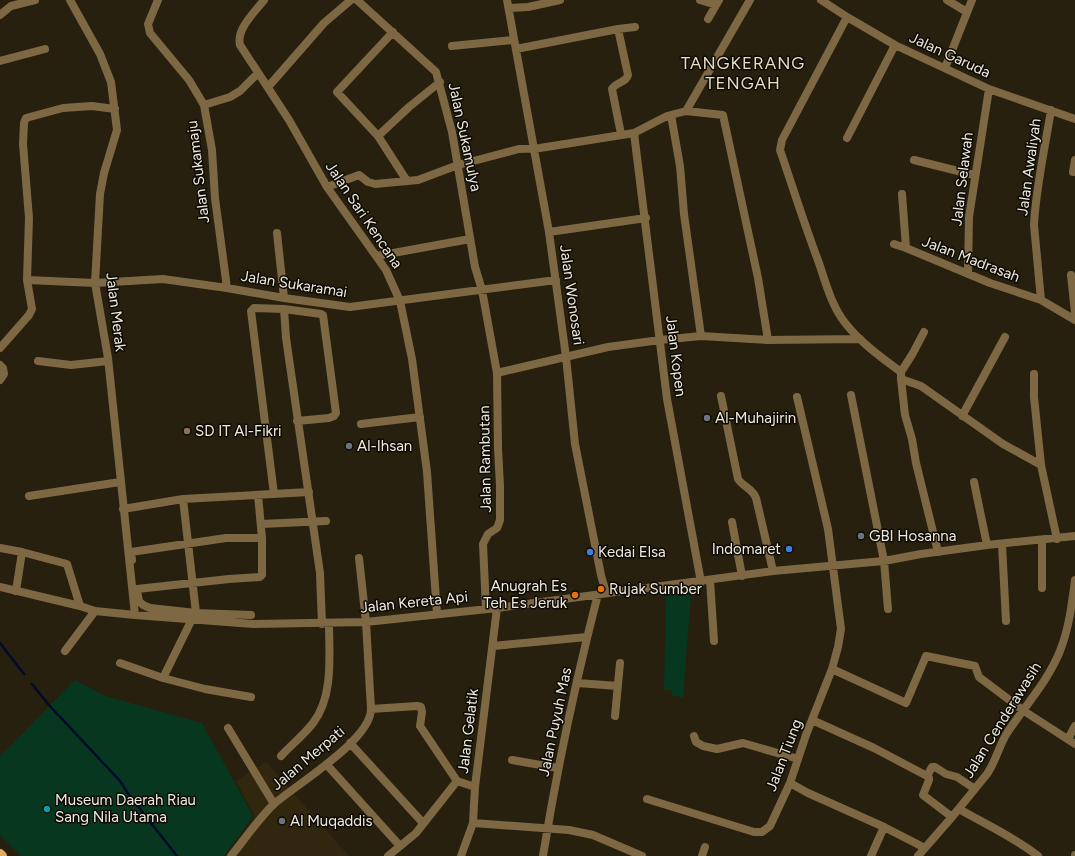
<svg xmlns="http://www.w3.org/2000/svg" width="1075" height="856" font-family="Figtree,sans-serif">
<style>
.built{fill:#31270e}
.green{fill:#07381f}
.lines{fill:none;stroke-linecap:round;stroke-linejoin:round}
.stream{stroke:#000a2c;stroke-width:2.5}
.minor{stroke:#7e6843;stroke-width:8}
.major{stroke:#deaf5f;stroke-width:10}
.worship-dot{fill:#6b7280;stroke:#0d0a04;stroke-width:1.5}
.education-dot{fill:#8d6e63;stroke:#0d0a04;stroke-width:1.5}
.shop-dot{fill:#3f7fe0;stroke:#0d0a04;stroke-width:1.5}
.food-dot{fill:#e8710a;stroke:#0d0a04;stroke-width:1.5}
.culture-dot{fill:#0f9aa8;stroke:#0d0a04;stroke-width:1.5}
.labels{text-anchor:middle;stroke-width:3;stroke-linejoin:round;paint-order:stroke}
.street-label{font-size:15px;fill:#efeadf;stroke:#0d0a04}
.poi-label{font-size:15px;fill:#efeadf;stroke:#0d0a04;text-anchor:start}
.quarter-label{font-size:17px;letter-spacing:1px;fill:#e7dec7;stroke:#0d0a04}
</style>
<rect width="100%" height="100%" fill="#27200e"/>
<path class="built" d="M 266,762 L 349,856 L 226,856 L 255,817 L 236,781 Z"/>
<path class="green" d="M 691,593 L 683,698 L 672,695 L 671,690 L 664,690 L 666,596 Z
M 75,680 L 105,696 L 202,723 L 253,816 L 224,856 L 21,856 L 0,835 L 0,756 Z"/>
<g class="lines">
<path class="stream" d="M 0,643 L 24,674
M 32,684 L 48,704 L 120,781 L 129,795 L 177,856"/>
<path class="minor" d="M 70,0 L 100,54 L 111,82 L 117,130 L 104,173 L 100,194 L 95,283 L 108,358 L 135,615
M 158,0 L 148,24 L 150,33 L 189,80 L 204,105 L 212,150 L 215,198 L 227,288
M 264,0 C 255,12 236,29 240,45 L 289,120 L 327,187 L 386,270 L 400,301 L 412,359 L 427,472 L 437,614
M 357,0 L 436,72 L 452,132 L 475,267 L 482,290 L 497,373 L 498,448 L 500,486 L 500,520 L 497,528 L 488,534 L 483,544 L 486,609
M 507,0 L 549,232 L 566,357 L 575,444 L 601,575 L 606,593
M 700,0 L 716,5
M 821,0 L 847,17 L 895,45 L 989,89 L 1075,119
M 947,0 L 967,12
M 509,8 L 528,7 L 560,0
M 0,15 L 11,6 L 35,0
M 847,17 L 782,140 L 780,150 C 793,188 805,226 819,263 C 826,284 832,307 846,324 C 861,343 882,358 901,372
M 708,19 L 719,0
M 618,29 L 628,75 C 626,83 616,82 612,89 L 621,134
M 393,32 L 337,92 L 378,136 L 407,181
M 452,46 L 513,40
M 516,49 L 618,29 L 635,27
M 0,61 L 45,49
M 945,68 L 972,0
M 268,87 L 324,23 L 351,0
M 204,105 L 230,97 L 240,91 L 258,73
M 686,111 L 750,0
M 671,115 L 680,166 L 684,214 L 701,336
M 634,133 L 667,399 L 701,582
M 378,136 L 409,107 L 440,82
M 847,138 L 895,45
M 914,160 L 974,175
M 1073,172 L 1075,160
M 327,187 L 359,175 L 368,182 L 375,184 L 418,180 L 458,165 L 519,149 L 540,148 L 634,133 L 667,116 L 686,111 L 723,115 L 758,278 L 768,340
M 902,194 L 906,248 L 990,283 L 1041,300 L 1075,320
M 549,232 L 646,218
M 277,233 L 284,298
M 894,244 L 906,248
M 377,256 L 470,239
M 968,274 L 969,217 L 989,89
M 1071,275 L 1075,313
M 27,280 L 95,283 L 163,279 L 227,288 L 284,298 L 350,307 L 556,280
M 1041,300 L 1034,225 C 1036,186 1045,148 1051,110
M 284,309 L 286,338 L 320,573 L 322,624
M 924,332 L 913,353 L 901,372 L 901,379 L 905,415 L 912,439 L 916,463 L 938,552
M 0,348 L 29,315 L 32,309 L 27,280 L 29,218 L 23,144 L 24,123 L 26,118 L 63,108 L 92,106 L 115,109
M 38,361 L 71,365 L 108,361
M 0,365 L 3,368 L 4,374 L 0,380
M 497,373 L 608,347 L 660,340 L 701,336 L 768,340 L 860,339
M 1034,374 L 1034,397 L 1041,465 L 1057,539
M 901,379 L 921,386 L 1003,444 L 1041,465
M 851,395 L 884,561 L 888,609
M 721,396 L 738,479 C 743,487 752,488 756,498 L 773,571
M 962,416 L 1005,337
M 361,424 L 420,417
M 974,482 L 987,545
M 274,494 L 251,311 L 254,308 L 284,309 L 321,314 L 323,315 L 336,413 L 334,416 L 329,418 L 297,421
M 29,496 L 120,482
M 183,499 L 196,613
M 123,509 L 183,499 L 309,492
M 732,522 L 742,576
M 261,524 L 326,521
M 1002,544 L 1006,621
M 0,548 L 22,552 L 67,564 L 80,606
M 132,560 L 131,552 L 226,538 L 262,538
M 710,580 L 714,641
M 0,587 L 80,606 L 95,611 L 135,615 L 253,624 L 366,622 L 497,608 L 773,571 L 884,561 L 921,554 L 987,545 L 1075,536
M 1042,588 L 1042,540
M 137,589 L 229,579 L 260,577 L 262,575 L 262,538 L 258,495
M 16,591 L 22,552
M 137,591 L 139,601 L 143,605 L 150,608 L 196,613 L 251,615
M 493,646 L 587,637
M 65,651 L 95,611
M 120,663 L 163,678 L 192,619
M 832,669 L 906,703 L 926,656 L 975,666 L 979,677 L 1024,711 L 1075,744
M 163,678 L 205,689 L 251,697
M 577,683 L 618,686
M 371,709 L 417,706 L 421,707 L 422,712 L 420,726 L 457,781 L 475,787
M 615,716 L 620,663
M 812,720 L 874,748 L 927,776 L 929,778 L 929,780 L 923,795 L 952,817
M 228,728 L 274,804
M 694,736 L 696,742 L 703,746 L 717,749 L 743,743 L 798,759
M 1068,739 L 1075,726
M 350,743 L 423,823
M 281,756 C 291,745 304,735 313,723 C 334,696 329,654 329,623
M 512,760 L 558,768
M 327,765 L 400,846
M 927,776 L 932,767 L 935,767 L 946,774 L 957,777 L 975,789
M 790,783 L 808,793 L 884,827 L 925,848
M 647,799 L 754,832 L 762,832 L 770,826 L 790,783 L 806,735 L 832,669 L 838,647 L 841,629 L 828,529 L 797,397
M 959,809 C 985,824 1014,837 1038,856
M 473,823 L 569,830 L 593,835 L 642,856
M 231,856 C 245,839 258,819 274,804 C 297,784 371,740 371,709 L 366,622 L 359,558
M 388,856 L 416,833 L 457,781
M 461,856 L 473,823 L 475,787 L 497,608
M 543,856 C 557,768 576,680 598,594
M 702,856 L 705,847
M 871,856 L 884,827
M 918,856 L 952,817 L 987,774 C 996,761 999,746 1007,733 C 1025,706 1048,681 1060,651 C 1069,628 1072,604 1075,580
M 1075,856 L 1075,855"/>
<path class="major" d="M 0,854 L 2,856"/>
</g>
<g class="worship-dot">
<circle cx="707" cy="418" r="4"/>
<circle cx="349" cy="446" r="4"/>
<circle cx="861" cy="536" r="4"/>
<circle cx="282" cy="821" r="4"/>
</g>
<circle class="education-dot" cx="187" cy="431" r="4"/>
<g class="shop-dot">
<circle cx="789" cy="549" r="4"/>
<circle cx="590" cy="552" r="4"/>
</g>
<g class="food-dot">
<circle cx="601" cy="589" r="4"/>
<circle cx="575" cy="595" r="4"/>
</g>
<circle class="culture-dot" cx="47" cy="809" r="4"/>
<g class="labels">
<g class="street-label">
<text transform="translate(950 55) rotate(25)" y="5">Jalan Garuda</text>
<text transform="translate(465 137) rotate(78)" y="5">Jalan Sukamulya</text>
<text transform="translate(1029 167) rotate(-82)" y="5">Jalan Awaliyah</text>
<text transform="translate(198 172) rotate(-97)" y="5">Jalan Sukamaju</text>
<text transform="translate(962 179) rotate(-83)" y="5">Jalan Selawah</text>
<text transform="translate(364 215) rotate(56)" y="5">Jalan Sari Kencana</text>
<text transform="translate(971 259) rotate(21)" y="5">Jalan Madrasah</text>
<text transform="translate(294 284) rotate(9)" y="5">Jalan Sukaramai</text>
<text transform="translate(572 295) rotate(82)" y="5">Jalan Wonosari</text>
<text transform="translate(116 312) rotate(83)" y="5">Jalan Merak</text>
<text transform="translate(676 356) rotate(83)" y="5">Jalan Kopen</text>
<text transform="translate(485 459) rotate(-91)" y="5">Jalan Rambutan</text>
<text transform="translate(414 602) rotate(-6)" y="5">Jalan Kereta Api</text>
<text transform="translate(1002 720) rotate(-58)" y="5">Jalan Cenderawasih</text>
<text transform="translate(555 722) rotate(-78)" y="5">Jalan Puyuh Mas</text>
<text transform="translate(468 731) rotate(-83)" y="5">Jalan Gelatik</text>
<text transform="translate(784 755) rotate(-69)" y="5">Jalan Tiung</text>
<text transform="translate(308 758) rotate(-40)" y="5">Jalan Merpati</text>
</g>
<g class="poi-label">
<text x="715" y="423">Al-Muhajirin</text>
<text x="195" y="436">SD IT Al-Fikri</text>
<text x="357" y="451">Al-Ihsan</text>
<text x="869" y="541">GBI Hosanna</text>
<text x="781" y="554" text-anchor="end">Indomaret</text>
<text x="598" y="557">Kedai Elsa</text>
<text x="567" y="591" text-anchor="end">Anugrah Es<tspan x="567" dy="17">Teh Es Jeruk</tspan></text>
<text x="609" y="594">Rujak Sumber</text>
<text x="55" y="805">Museum Daerah Riau<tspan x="55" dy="17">Sang Nila Utama</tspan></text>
<text x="290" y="826">Al Muqaddis</text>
</g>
<g class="quarter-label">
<text x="743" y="69">TANGKERANG<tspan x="743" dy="20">TENGAH</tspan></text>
</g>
</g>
</svg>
